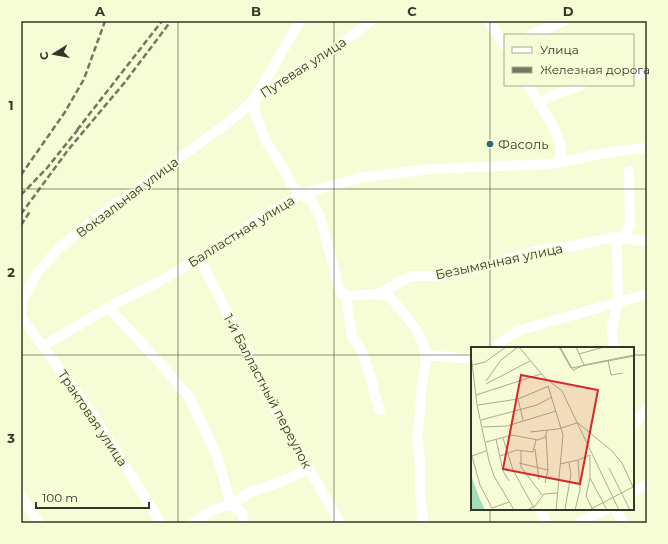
<svg xmlns="http://www.w3.org/2000/svg" width="668" height="544" font-family="Montserrat,sans-serif">
<style>
.lines{fill:none;stroke-linecap:round;stroke-linejoin:round}
.minor{stroke:#fff;stroke-width:10}
.rail{stroke:#737760;stroke-width:2.5;stroke-dasharray:6 3;stroke-linecap:butt}
.grid{fill:none;stroke:#343627;stroke-width:1;stroke-opacity:0.55}
.poi-dot{fill:#286b7d;stroke:#f6fcd6;stroke-width:1.5}
.labels{text-anchor:middle;stroke-width:3.5;stroke-linejoin:round;paint-order:stroke}
.street-label{font-size:13px;fill:#343627;stroke:#f6fcd6}
.poi-label{font-size:13px;fill:#343627;stroke:#f6fcd6;text-anchor:start}
.inset-road{fill:none;stroke:#a8ad90;stroke-width:1}
.view{fill:#d62828;fill-opacity:0.15;stroke:#d62828;stroke-width:2}
.inset-edge{fill:none;stroke:#343627;stroke-width:2}
.neatline{fill:none;stroke:#343627;stroke-width:1.5}
.grid-label{font-size:13px;text-anchor:middle;font-weight:bold;fill:#343627}
</style>
<rect width="100%" height="100%" fill="#f6fcd6"/>
<g class="lines">
<path class="minor" d="M 300,21 L 255,98 L 255,113 L 264,138 L 283,168 L 292,185 L 301,194 L 313,202 L 321,220 L 338,284 L 341,293 L 348,296 L 347,305 L 352,336 L 361,350 L 371,379 L 375,395 L 380,410
M 489,21 L 504,45 L 505,45
M 530,35 L 565,21
M 633,74 L 647,73
M 528,85 L 553,126 L 561,147 L 560,162
M 539,104 L 553,95 L 582,85
M 623,238 L 630,224 L 629,171
M 199,258 L 245,347 L 270,400 L 340,523
M 378,294 L 411,276 L 437,276 L 475,268 L 540,250 L 573,246 L 614,237 L 647,241
M 348,296 L 378,294 L 390,297 L 405,314 L 417,331 L 424,346 L 426,362 L 422,381 L 420,412 L 417,437 L 420,462 L 420,490 L 423,523
M 109,308 L 158,361 L 189,397 L 218,458 L 231,505 L 242,513 L 245,523
M 21,314 L 23,299 L 37,273 L 59,248 L 88,225 L 215,132 L 239,114 L 255,98 L 338,46 L 371,21
M 21,317 L 92,413 L 161,523
M 43,346 L 120,301 L 157,283 L 207,253 L 260,218 L 301,194 L 359,178 L 431,169 L 552,164 L 615,151 L 647,148
M 496,348 L 500,343 L 517,331 L 647,294
M 613,348 L 612,327 L 618,302 L 617,246 L 614,237
M 425,355 L 461,358 L 472,358
M 633,424 L 647,409
M 633,492 L 647,484
M 21,496 L 39,523
M 539,509 L 547,523
M 615,509 L 623,523
M 193,523 L 213,510 L 231,505 L 250,492 L 278,483 L 309,469
M 579,523 L 606,509"/>
<path class="rail" d="M 77,130 L 162,21
M 21,175 L 65,112 L 84,79 L 105,21
M 21,195 L 47,168 L 71,138 L 81,126
M 21,214 L 68,150 L 125,82 L 171,21
M 21,225 L 31,210"/>
</g>
<path class="grid" d="M 178,21 L 178,523M 334,21 L 334,523M 490,21 L 490,348M 21,189 L 647,189M 21,355 L 472,355M 633,355 L 647,355M 490,509 L 490,523"/>
<circle class="poi-dot" cx="490" cy="144" r="4"/>
<g class="labels">
<g class="street-label">
<text transform="translate(303 67) rotate(-33)" y="5">Путевая улица</text>
<text transform="translate(127 197) rotate(-37)" y="5">Вокзальная улица</text>
<text transform="translate(241 231) rotate(-32)" y="5">Балластная улица</text>
<text transform="translate(499 261) rotate(-12)" y="5">Безымянная улица</text>
<text transform="translate(268 391) rotate(62)" y="5">1-й Балластный переулок</text>
<text transform="translate(93 418) rotate(56)" y="5">Трактовая улица</text>
</g>
<g class="poi-label">
<text x="498" y="149">Фасоль</text>
</g>
</g>
<g transform="translate(471 347)">
<rect width="163" height="163" fill="#f6fcd6"/>
<path d="M 0,128 L 8,150 L 14,163 L 0,163 Z" fill="#a5dbb8"/>
<path class="inset-road" d="M 48,0 L 74,31 L 91,44 L 148,163M 88,0 L 100,21 L 163,9M 89,0 L 102,23 L 113,18 L 163,8M 105,0 L 113,18M 0,7 L 6,58 L 18,114 L 23,129 L 43,163M 108,7 L 133,0M 137,13 L 140,28 L 152,26M 2,18 L 14,15 L 35,0M 15,34 L 30,13 L 47,0M 15,37 L 59,14M 77,39 L 92,88 L 85,163M 5,48 L 70,27M 47,52 L 52,73M 7,58 L 47,52 L 78,39M 10,73 L 66,58 L 81,50M 107,76 L 141,104 L 151,116 L 163,142M 12,80 L 36,79 L 85,64M 59,85 L 87,82 L 106,76M 32,91 L 42,123 L 63,161M 25,92 L 32,124 L 38,134M 15,95 L 41,88 L 67,93 L 74,90 L 76,84M 64,102 L 68,133M 15,104 L 1,109 L 9,138 L 21,161 L 38,155M 50,104 L 50,120 L 71,148M 119,108 L 119,131 L 136,163M 29,109 L 46,103 L 62,105 L 65,93M 48,116 L 77,123M 89,117 L 107,113M 138,121 L 159,163M 119,131 L 115,149 L 122,163M 74,136 L 77,123 L 75,88M 94,162 L 100,127 L 98,116M 56,163 L 64,159 L 73,147 L 86,146M 104,163 L 109,143 L 107,113 L 119,108M 118,163 L 162,140"/>
<path class="view" d="M 50,28 L 127,43 L 109,137 L 32,122 Z"/>
<rect width="163" height="163" class="inset-edge"/>
</g>
<rect width="668" height="544" fill="none" stroke="#f6fcd6" stroke-width="44"/>
<rect x="504" y="34" width="130" height="52" fill="#f6fcd6" stroke="#a8ad90"/>
<rect x="512" y="47" width="20" height="6" fill="#ffffff" stroke="#a8ad90"/>
<text x="540" y="54" font-size="12" fill="#343627">Улица</text>
<rect x="512" y="67" width="20" height="6" fill="#737760" stroke="#a8ad90"/>
<text x="540" y="74" font-size="12" fill="#343627">Железная дорога</text>
<g transform="translate(54 54) rotate(259)" stroke="#f6fcd6" stroke-width="3" paint-order="stroke">
<path d="M0-3L7 15L0 10L-7 15Z" fill="#343627"/>
<text y="-6" font-size="11" font-weight="bold" text-anchor="middle" fill="#343627">С</text>
</g>
<path d="M36 502v6h113v-6" fill="none" stroke="#343627" stroke-width="2"/>
<text x="42" y="502" font-size="12" fill="#343627" stroke="#f6fcd6" stroke-width="3" paint-order="stroke">100 m</text>
<rect x="22" y="22" width="624" height="500" class="neatline"/>
<g class="grid-label">
<text x="100" y="16">A</text>
<text x="256" y="16">B</text>
<text x="412" y="16">C</text>
<text x="568" y="16">D</text>
<text x="11" y="110">1</text>
<text x="11" y="277">2</text>
<text x="11" y="443">3</text>
</g>
</svg>
